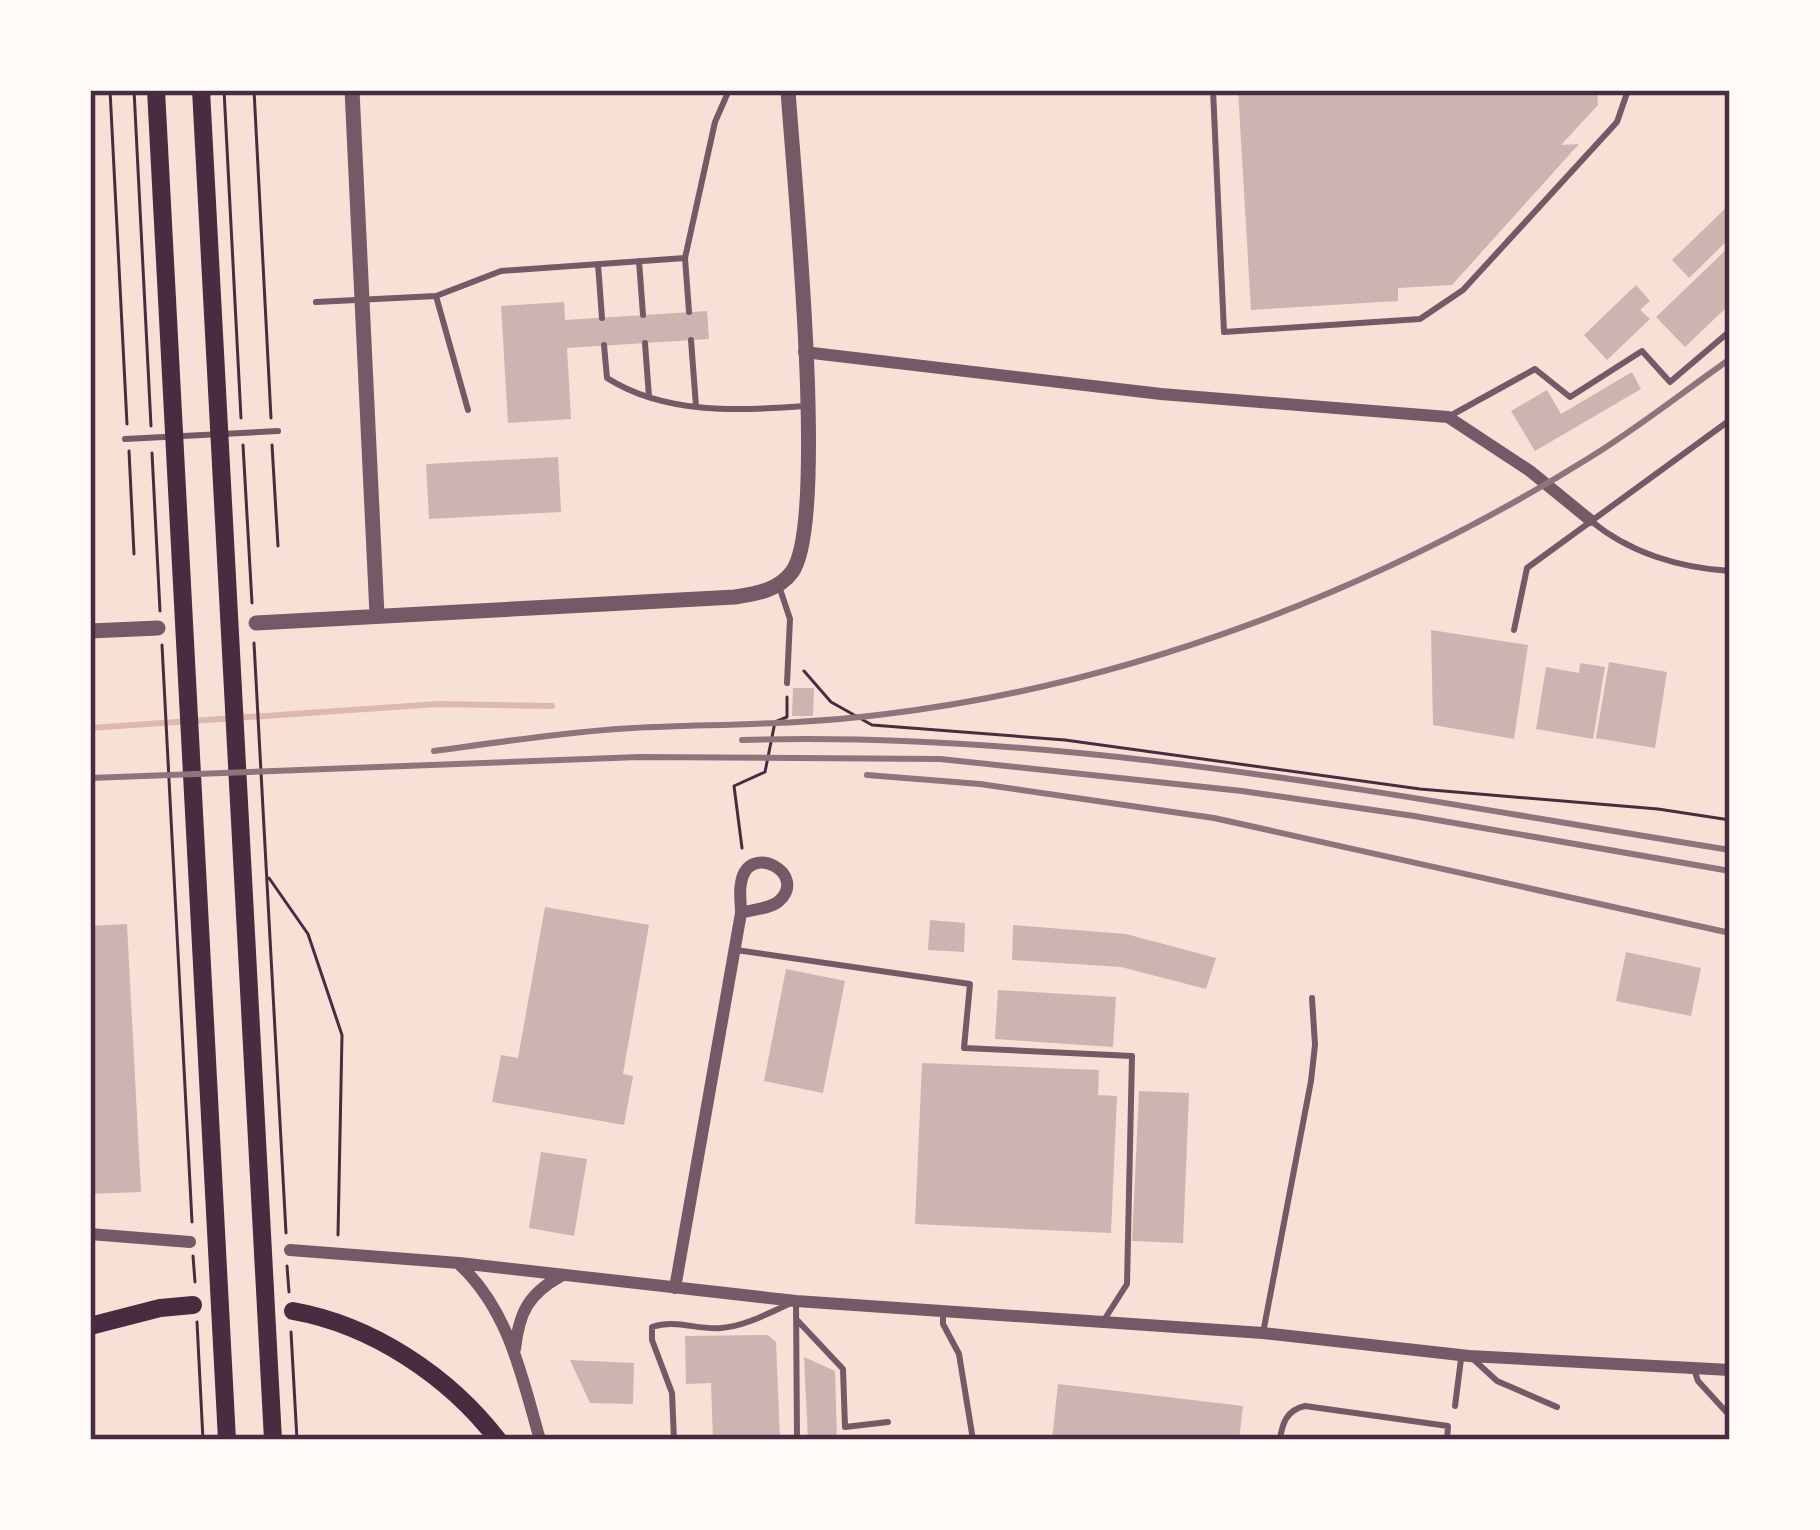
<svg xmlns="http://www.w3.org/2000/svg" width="1820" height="1530" font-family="'Fira Sans Condensed',sans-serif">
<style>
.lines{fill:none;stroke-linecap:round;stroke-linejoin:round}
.stream{stroke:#dcb8b0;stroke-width:6}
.building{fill:#ccb4b1}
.path{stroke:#4a2c40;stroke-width:3}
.service{stroke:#755966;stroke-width:6}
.minor{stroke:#755966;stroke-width:12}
.tertiary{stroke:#755966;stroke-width:15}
.primary{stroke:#4a2c40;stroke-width:18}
.rail{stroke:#8f747c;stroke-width:6}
.neatline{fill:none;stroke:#4a2c40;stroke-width:4.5}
</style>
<rect width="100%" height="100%" fill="#f7e1d7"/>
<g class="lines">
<path class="stream" d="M 90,728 L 438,704 L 552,706"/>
</g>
<path class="building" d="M 1238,90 L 1597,90 L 1598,105 L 1561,145 L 1579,144 L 1452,285 L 1398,288 L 1398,301 L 1251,310 Z
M 1730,204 L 1730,238 L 1689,278 L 1672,260 Z
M 1730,246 L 1730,304 L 1685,347 L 1656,317 Z
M 1636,285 L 1650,301 L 1640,310 L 1650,319 L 1607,360 L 1584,335 Z
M 564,302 L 565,320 L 707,311 L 709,339 L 567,348 L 571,419 L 508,423 L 501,306 Z
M 1632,372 L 1641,389 L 1535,451 L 1511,411 L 1547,390 L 1561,414 Z
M 558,457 L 561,512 L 429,519 L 426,464 Z
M 1431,630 L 1528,645 L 1514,739 L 1433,725 Z
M 1609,662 L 1667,672 L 1655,748 L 1596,738 Z
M 1580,663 L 1605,667 L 1593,739 L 1536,729 L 1546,667 L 1579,673 Z
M 793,688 L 814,688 L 813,716 L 792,716 Z
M 545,907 L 649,925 L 623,1074 L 633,1076 L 624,1125 L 492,1102 L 501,1055 L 518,1058 Z
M 930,920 L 965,923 L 964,952 L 928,950 Z
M 127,924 L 141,1192 L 90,1194 L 90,926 Z
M 1013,925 L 1126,934 L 1216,958 L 1206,989 L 1121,967 L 1012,960 Z
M 1626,952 L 1701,968 L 1691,1016 L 1616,1001 Z
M 786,969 L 845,981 L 823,1093 L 764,1081 Z
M 998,990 L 1116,997 L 1113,1047 L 995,1039 Z
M 922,1063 L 1099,1070 L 1098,1095 L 1117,1096 L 1111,1233 L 915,1224 Z
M 1139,1091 L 1189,1093 L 1183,1243 L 1132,1241 Z
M 541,1152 L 587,1159 L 574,1236 L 529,1228 Z
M 768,1335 L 776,1342 L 780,1440 L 713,1440 L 711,1383 L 686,1384 L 685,1336 Z
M 804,1357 L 835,1371 L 837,1440 L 808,1440 Z
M 570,1360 L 634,1363 L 633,1404 L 590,1403 Z
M 1058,1384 L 1243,1406 L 1239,1440 L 1052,1440 Z"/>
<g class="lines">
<path class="path" d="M 110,90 L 127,424
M 134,90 L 151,426
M 224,90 L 241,418
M 254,90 L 271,418
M 243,445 L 252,603
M 272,445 L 278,546
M 129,451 L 134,554
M 152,453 L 160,611
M 254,643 L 286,1233
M 162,645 L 192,1222
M 804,671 L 831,702 L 872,725 L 1065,740 L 1420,789 L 1658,809 L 1730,820
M 742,848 L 734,786 L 765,772 L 775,722 L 787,717 L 787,697
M 269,878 L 308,934 L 342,1035 L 338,1235
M 193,1256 L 195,1282
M 287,1266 L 289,1292
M 197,1322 L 203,1440
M 291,1332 L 297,1440"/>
<path class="service" d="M 1213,90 L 1224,332 L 1420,319 L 1463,290 L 1617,122 L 1628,90
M 639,261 L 643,315
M 598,264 L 602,318
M 436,296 L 468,410
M 316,302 L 436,296 L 501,271 L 685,258
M 689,312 L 685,258 L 715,122 L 729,90
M 691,340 L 696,406
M 645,343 L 649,397
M 604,345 L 607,378 C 665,415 740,411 806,406
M 1448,417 L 1535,369 L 1570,397 L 1642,351 L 1670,382 L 1730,331
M 125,439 L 278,431
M 1590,520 C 1629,553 1680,568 1730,571
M 780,589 L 790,619 L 787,683
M 1514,630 L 1527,568 L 1730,420
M 736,950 L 970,984 L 964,1048 L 1132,1056 L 1127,1284 L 1104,1320
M 943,1311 L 943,1324 L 959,1354 L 973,1440
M 798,1321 L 843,1369 L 845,1427 L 888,1422
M 1263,1333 L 1311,1081 L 1315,1045 L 1312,998
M 1472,1358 L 1497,1381 L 1557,1407
M 1694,1369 L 1698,1381 L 1730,1416
M 1455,1406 L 1461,1359
M 674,1440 L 672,1393 L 652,1340 L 652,1327 C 675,1319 697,1330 721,1328 C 747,1326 772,1311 796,1301 L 797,1440
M 1280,1440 C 1282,1423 1287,1410 1305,1406 L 1448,1426 L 1447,1440"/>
<path class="minor" d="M 804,352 L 1161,394 L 1448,417 L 1530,471 L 1590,520
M 90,1234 L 190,1242
M 290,1250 L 459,1263 L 796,1301 L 1263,1333 L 1469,1356 L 1730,1370
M 459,1264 C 509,1310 522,1377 540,1440
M 675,1288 L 741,913 C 741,904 739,892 741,883 C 748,840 809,874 779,901 C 770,909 753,909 741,913
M 515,1349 C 519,1313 528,1294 561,1276"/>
<path class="tertiary" d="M 352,90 L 377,615
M 256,623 L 735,597 C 756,594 779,590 792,572 C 829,522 793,170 788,90
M 90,631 L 158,628"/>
<path class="primary" d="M 156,90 L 227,1440
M 201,90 L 273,1440
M 293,1311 C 372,1325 449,1376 498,1440
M 90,1326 L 160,1308 L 193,1305"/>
<path class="rail" d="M 742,740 C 1075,730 1403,798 1730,850
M 434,751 C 500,742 566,732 633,728 C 717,724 802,725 886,714 C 1133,684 1378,589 1589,458 C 1638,428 1683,392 1730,359
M 867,775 L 980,784 L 1214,818 L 1730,933
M 90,778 L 639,757 L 940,759 L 1242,791 L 1414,816 L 1730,871"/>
</g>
<rect width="1820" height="1530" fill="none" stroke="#fffaf5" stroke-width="186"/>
<rect x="93" y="93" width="1634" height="1344" class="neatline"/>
</svg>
